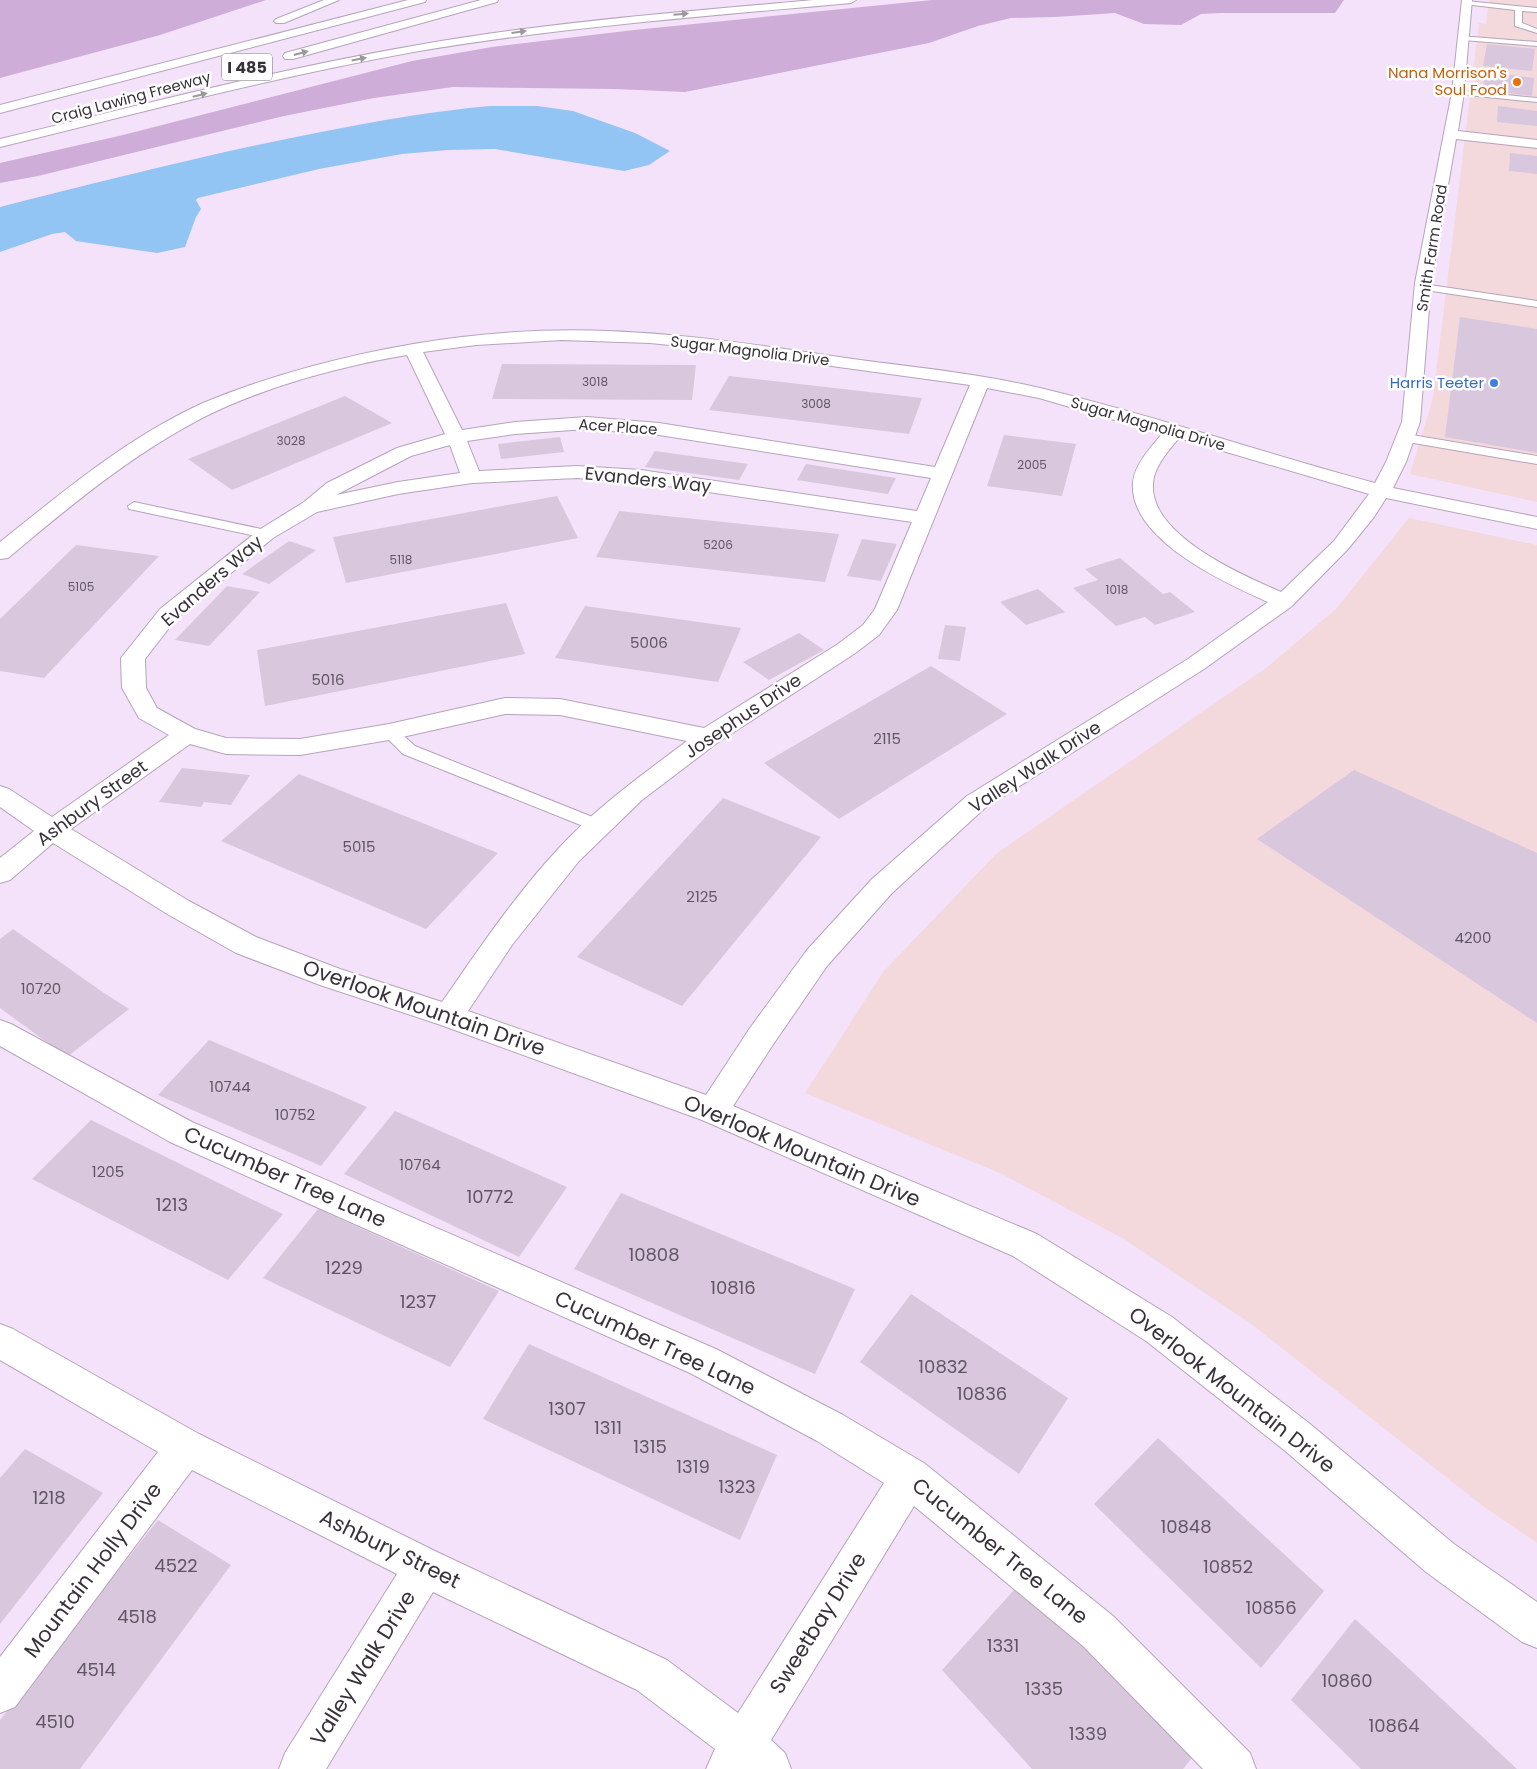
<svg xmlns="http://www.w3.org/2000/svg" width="1537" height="1769" font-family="Poppins,sans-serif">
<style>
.commercial{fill:#f3d8dc}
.green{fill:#ceadd8}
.water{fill:#92c5f3}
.building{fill:#d9c7de}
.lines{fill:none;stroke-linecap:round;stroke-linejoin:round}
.lane-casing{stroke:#b5a4ba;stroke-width:2}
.street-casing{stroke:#b5a4ba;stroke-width:2}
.highway-casing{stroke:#b5a4ba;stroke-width:2}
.lane{fill:#fff;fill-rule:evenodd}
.street{fill:#fff;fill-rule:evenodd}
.highway{fill:#fff;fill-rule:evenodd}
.oneway{fill:#9c989c}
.food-dot{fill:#e8710a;stroke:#fff;stroke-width:2}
.shop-dot{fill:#3f7fe0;stroke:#fff;stroke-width:2}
.labels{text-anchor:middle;stroke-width:5;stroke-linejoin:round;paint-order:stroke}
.far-number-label{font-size:12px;fill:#605663}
.far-food-label{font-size:15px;fill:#c56008;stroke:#fff;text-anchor:end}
.far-street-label{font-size:15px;fill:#38313a;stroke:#fff}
.far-shop-label{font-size:15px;fill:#366cbe;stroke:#fff;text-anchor:end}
.number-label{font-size:15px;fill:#605663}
.shield{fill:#fff;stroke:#746f75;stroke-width:1}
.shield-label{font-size:16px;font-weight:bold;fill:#38313a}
.street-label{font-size:18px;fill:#38313a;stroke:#fff}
.near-number-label{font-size:18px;fill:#605663}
.near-street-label{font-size:21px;fill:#38313a;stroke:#fff}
</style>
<rect width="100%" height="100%" fill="#f4e2fa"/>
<path class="commercial" d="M 1489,0 L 1537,0 L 1537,502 L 1410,474 L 1433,398 L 1479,23 L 1486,24 Z
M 1409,518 L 1537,545 L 1537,1543 L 1483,1506 L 1250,1323 L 1124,1239 L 1000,1173 L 805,1093 L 884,971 L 997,853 L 1266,668 L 1336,609 Z"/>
<path class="green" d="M 0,0 L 266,0 L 160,35 L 0,78 Z
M 932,0 L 1344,0 L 1335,13 L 1220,13 L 1201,14 L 1181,25 L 1144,24 L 1115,13 L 1055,17 L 1011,18 L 978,26 L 929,43 L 685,92 L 614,89 L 453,87 L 374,98 L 284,116 L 38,176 L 0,183 L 0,163 L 123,135 L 412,61 L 492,47 L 634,30 Z"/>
<path class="water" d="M 490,106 L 537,106 L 573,111 L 635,133 L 670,151 L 649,165 L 624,171 L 495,149 L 448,150 L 402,154 L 319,169 L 198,198 L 196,200 L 201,209 L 196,217 L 185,247 L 157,253 L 76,241 L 65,232 L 52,234 L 0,252 L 0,207 C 107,180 213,153 321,132 C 377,121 433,111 490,106 Z"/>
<path class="building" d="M 1487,44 L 1535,49 L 1532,71 L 1483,66 Z
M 1486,72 L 1534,78 L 1532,96 L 1482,90 Z
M 1498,106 L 1537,111 L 1537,126 L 1497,122 Z
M 1510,153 L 1537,156 L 1537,174 L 1509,171 Z
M 1460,317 L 1537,329 L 1537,453 L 1445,437 Z
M 502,364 L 696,365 L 692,400 L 492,399 Z
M 729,376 L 922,398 L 909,434 L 709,410 Z
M 345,396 L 392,423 L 232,490 L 188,459 Z
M 1004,435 L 1076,444 L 1062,496 L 987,486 Z
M 560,437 L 564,452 L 501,459 L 498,444 Z
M 655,451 L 748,464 L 739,480 L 645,467 Z
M 806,464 L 896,478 L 888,494 L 797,480 Z
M 557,496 L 578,538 L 346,583 L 333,537 Z
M 619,511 L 839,534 L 825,582 L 596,557 Z
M 862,539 L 897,544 L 881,581 L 847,576 Z
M 289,541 L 316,550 L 269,584 L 242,574 Z
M 76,545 L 159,556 L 44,678 L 0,671 L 0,619 Z
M 1120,558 L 1163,594 L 1170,592 L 1195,612 L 1155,625 L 1145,617 L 1116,626 L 1073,588 L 1098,580 L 1085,569 Z
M 227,586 L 260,592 L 209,646 L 175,640 Z
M 1038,589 L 1065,612 L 1026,625 L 1000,602 Z
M 506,603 L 525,654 L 265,706 L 257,650 Z
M 585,606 L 741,628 L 718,682 L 555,658 Z
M 945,625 L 966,627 L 960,661 L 938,659 Z
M 799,633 L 824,650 L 769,680 L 743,662 Z
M 931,666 L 1007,714 L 839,819 L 764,763 Z
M 182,768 L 250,775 L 231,805 L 204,802 L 201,807 L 159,802 Z
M 1354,770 L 1537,853 L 1537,1023 L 1257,839 Z
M 299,774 L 498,853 L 426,929 L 221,841 Z
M 723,798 L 821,837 L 682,1006 L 577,957 Z
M 13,929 L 104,993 L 129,1009 L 67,1057 L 0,1008 L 0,939 Z
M 209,1040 L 335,1093 L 367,1107 L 321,1166 L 158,1095 Z
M 395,1111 L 567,1187 L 519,1257 L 344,1174 Z
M 91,1120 L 249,1198 L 283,1214 L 228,1280 L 32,1179 Z
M 621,1193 L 855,1289 L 815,1374 L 574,1269 Z
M 318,1209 L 499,1291 L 450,1367 L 263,1278 Z
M 911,1294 L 1068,1398 L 1019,1474 L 860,1362 Z
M 529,1344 L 777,1455 L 740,1540 L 483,1419 Z
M 1158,1438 L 1324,1591 L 1261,1668 L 1094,1504 Z
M 25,1449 L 103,1493 L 0,1624 L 0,1478 Z
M 158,1520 L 231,1565 L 80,1769 L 0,1769 L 0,1720 Z
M 1023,1580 L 1195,1754 L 1183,1769 L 1032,1769 L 942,1670 Z
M 1355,1619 L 1402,1662 L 1517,1769 L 1361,1769 L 1291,1700 Z"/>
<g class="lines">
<g class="lane-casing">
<path id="lane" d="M 1466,1 L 1537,8 L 1537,12 L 1522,11 L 1522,23 L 1537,29 L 1537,33 L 1515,26 L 1515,10 L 1464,4 L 1463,3 Z
M 1460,36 L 1537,42 L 1537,46 L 1463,40 L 1459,38 Z
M 1455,90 L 1537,98 L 1537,102 L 1458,94 L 1455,94 Z
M 1423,284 L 1537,301 L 1537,307 L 1419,289 L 1418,287 L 1419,285 Z
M 1406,434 L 1537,456 L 1537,464 L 1402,441 L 1400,438 L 1402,435 Z
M 134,502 L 266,530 L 273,534 L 266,538 L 129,509 L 128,506 Z
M 389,727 L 395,728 L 415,746 L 605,822 L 607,826 L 605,830 L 599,832 L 593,830 L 403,754 L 381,732 L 383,728 Z"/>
</g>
<g class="street-casing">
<path id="street" d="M 1462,0 L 1472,0 L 1464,92 L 1458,131 L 1537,140 L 1537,148 L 1456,139 L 1431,283 L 1420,422 L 1406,462 L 1393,488 L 1537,517 L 1537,529 L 1386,498 L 1374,517 L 1348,549 L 1292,606 L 1204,669 L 985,808 L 892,893 L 827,966 L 772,1046 L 733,1106 L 1037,1234 L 1172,1317 L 1310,1424 L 1454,1544 L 1537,1602 L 1537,1648 L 1522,1642 L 1426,1572 L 1284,1450 L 1146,1341 L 1013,1256 L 702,1120 L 438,1024 L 320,985 L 236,953 L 169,915 L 53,843 L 10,880 L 0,883 L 0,858 L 34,831 L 0,807 L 0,786 L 9,789 L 52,817 L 169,735 L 139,718 L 122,688 L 121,658 L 160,609 L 259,530 L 304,502 L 327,483 L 397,448 L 445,434 L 407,355 C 341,366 264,387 204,417 C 132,454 70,506 8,558 L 0,559 L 0,542 C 64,491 128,437 203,403 C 239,388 276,376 313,366 C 409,340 508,327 608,331 C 688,334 767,346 846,358 C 911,367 976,373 1040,388 C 1153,415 1263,453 1375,483 L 1386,462 L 1402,422 L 1415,283 L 1452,92 ZM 562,340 L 650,343 L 700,348 L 970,385 L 935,467 L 659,423 L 587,417 L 515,422 L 462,430 L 423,352 L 476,345 ZM 987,388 L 1039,398 L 1162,434 C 1151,447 1135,464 1133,482 C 1128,539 1225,583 1268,602 L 1188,659 L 967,796 L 872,879 L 807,950 L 750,1028 L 706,1095 L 468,1011 L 512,945 L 579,861 L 642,800 L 717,743 L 854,654 L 879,635 L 897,610 ZM 587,429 L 659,435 L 931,478 L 917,511 L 641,470 L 577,466 L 479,471 L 467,441 L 515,434 ZM 1179,438 L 1369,494 L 1334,541 L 1281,592 C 1242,575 1141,532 1154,477 C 1158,462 1169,450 1179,438 ZM 450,445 L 460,473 L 398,482 L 336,495 L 411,456 ZM 577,478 L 641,482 L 912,522 L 875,609 L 863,625 L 838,644 L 704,728 L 560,699 L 505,698 L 389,724 L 300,739 L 226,738 L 195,729 L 157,708 L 146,688 L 145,659 L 176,619 L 273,538 L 317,512 L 398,494 L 472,483 ZM 505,714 L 560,715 L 687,741 C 643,774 597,807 559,848 C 515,895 479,949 442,1002 L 340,969 L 256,937 L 189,901 L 71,829 L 190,744 L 226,754 L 300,755 L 389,740 Z
M 0,1020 L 11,1024 L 192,1122 L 716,1349 L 843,1415 L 924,1463 L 1113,1616 L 1250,1753 L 1256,1769 L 1203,1769 L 1083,1646 L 914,1506 L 771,1740 L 785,1753 L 791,1769 L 706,1769 L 715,1749 L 637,1690 L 433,1592 L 326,1769 L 279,1769 L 285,1753 L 397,1574 L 192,1470 L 15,1707 L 0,1713 L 0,1657 L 158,1452 L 0,1360 L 0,1324 L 13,1329 L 199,1434 L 439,1553 L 667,1660 L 738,1713 L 884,1483 L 817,1441 L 690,1373 L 170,1142 L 0,1046 Z"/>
</g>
<g class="highway-casing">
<path id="highway" d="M 324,0 L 339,0 L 284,23 L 276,23 L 274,21 L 276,19 Z
M 408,0 L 426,0 L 425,2 L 0,113 L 0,105 Z
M 481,0 L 498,0 L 497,2 L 293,59 L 285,59 L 283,56 L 285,53 Z
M 814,0 L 856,0 L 851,3 C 707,16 562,27 419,51 C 278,76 139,113 0,147 L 0,139 C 139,106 277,69 418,45 C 549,22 682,12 814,0 Z"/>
</g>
<use href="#lane" class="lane"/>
<use href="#street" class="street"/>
<use href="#highway" class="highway"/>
</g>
<defs><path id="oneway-solid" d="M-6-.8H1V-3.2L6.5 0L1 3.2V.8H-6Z" transform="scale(1.25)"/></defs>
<g class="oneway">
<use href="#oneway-solid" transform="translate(681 14) rotate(-5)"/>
<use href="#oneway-solid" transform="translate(519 32) rotate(-8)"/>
<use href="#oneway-solid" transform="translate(301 53) rotate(-15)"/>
<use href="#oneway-solid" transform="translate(359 59) rotate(-11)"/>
<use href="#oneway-solid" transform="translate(200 95) rotate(-14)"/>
</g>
<circle class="food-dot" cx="1517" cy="82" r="5"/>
<circle class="shop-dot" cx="1494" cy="383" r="5"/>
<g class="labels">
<g class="far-number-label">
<text x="595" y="386">3018</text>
<text x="816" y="408">3008</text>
<text x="291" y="445">3028</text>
<text x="1032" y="469">2005</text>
<text x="718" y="549">5206</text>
<text x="401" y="564">5118</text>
<text x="81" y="591">5105</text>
<text x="1117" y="594">1018</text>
</g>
<g class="far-food-label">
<text x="1507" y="78">Nana Morrison's<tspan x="1507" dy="17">Soul Food</tspan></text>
</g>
<g class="far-street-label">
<text transform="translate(131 98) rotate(-15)" y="5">Craig Lawing Freeway</text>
<text transform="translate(1432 248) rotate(-81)" y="5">Smith Farm Road</text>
<text transform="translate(750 351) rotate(7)" y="5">Sugar Magnolia Drive</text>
<text transform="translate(1148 424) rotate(16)" y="5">Sugar Magnolia Drive</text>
<text transform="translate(618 427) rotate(4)" y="5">Acer Place</text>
</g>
<g class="far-shop-label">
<text x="1484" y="388">Harris Teeter</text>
</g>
<g class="number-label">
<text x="649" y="648">5006</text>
<text x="328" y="685">5016</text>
<text x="887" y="744">2115</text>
<text x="359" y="852">5015</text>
<text x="702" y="902">2125</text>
<text x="1473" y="943">4200</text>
<text x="41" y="994">10720</text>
<text x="230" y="1092">10744</text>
<text x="295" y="1120">10752</text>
<text x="420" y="1170">10764</text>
<text x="108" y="1177">1205</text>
</g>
<rect class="shield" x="222" y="53.5" width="50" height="27" rx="4"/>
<g class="shield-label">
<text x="247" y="73">I 485</text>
</g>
<g class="street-label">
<text transform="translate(648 480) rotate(6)" y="6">Evanders Way</text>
<text transform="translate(212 581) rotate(-41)" y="6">Evanders Way</text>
<text transform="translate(743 716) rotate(-34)" y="6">Josephus Drive</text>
<text transform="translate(1035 767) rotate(-33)" y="6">Valley Walk Drive</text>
<text transform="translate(92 803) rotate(-36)" y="6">Ashbury Street</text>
</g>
<g class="near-number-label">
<text x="490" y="1203">10772</text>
<text x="172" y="1211">1213</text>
<text x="654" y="1261">10808</text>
<text x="344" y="1274">1229</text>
<text x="733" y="1294">10816</text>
<text x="418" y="1308">1237</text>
<text x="943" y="1373">10832</text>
<text x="982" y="1400">10836</text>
<text x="567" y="1415">1307</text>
<text x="608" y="1434">1311</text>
<text x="650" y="1453">1315</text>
<text x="693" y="1473">1319</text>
<text x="737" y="1493">1323</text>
<text x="49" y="1504">1218</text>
<text x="1186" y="1533">10848</text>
<text x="176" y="1572">4522</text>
<text x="1228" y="1573">10852</text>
<text x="1271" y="1614">10856</text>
<text x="137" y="1623">4518</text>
<text x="1003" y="1652">1331</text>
<text x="96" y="1676">4514</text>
<text x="1347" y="1687">10860</text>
<text x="1044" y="1695">1335</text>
<text x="55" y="1728">4510</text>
<text x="1394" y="1732">10864</text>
<text x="1088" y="1740">1339</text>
</g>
<g class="near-street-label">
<text transform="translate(424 1008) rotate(19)" y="7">Overlook Mountain Drive</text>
<text transform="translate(802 1151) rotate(23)" y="7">Overlook Mountain Drive</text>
<text transform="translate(285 1177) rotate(24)" y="7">Cucumber Tree Lane</text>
<text transform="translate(655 1343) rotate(25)" y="7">Cucumber Tree Lane</text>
<text transform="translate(1232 1390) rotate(38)" y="7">Overlook Mountain Drive</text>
<text transform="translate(390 1549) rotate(26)" y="7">Ashbury Street</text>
<text transform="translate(1000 1551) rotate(39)" y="7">Cucumber Tree Lane</text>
<text transform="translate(93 1570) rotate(-53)" y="7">Mountain Holly Drive</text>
<text transform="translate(818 1623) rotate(-58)" y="7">Sweetbay Drive</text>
<text transform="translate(363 1668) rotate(-58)" y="7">Valley Walk Drive</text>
</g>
</g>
</svg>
